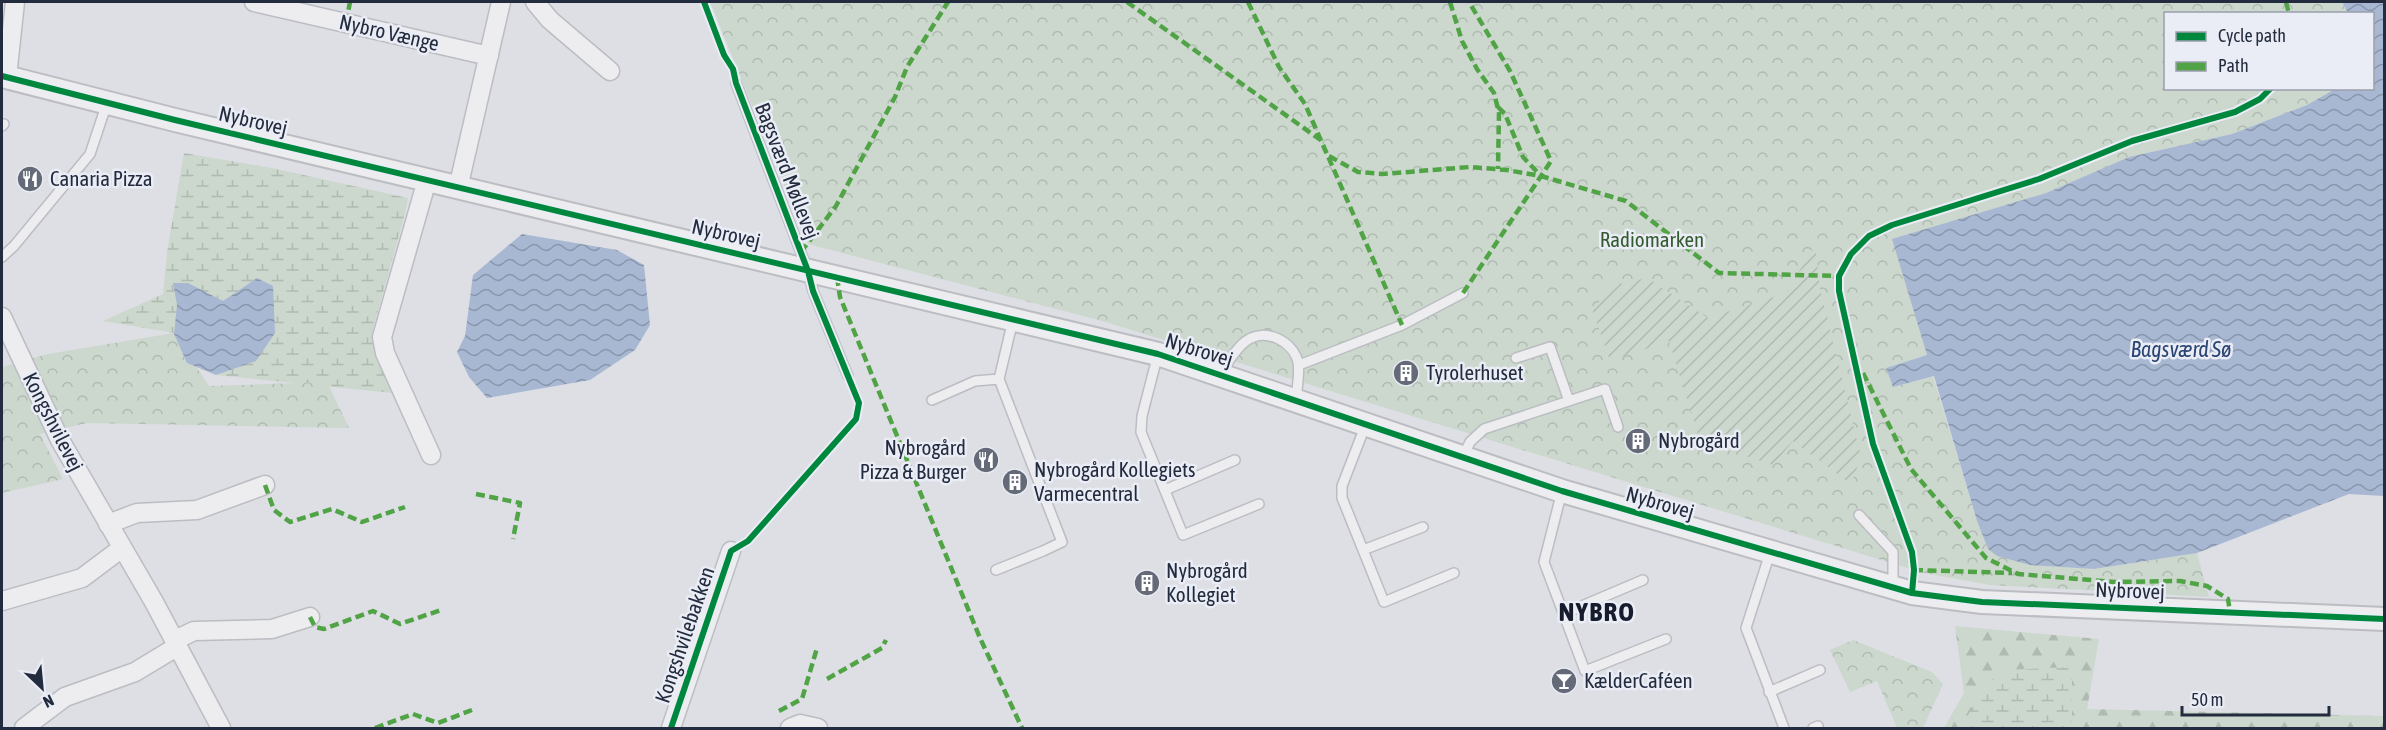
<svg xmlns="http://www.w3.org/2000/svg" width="2386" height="730" font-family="'Asap Condensed',sans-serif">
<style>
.forest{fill:url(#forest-firs)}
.wetland{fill:url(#wetland-marsh)}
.park{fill:url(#park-crowns)}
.garden{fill:url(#garden-furrows)}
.water{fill:url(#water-waves)}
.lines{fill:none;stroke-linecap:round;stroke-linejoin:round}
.service-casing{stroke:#bbbdc2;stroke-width:12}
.minor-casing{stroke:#bbbdc2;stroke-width:21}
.tertiary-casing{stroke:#bbbdc2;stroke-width:26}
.service{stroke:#ededf0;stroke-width:9}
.minor{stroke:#ededf0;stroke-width:18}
.tertiary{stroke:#ededf0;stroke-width:22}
.quiet{stroke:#50a446;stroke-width:4.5;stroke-dasharray:9 4.5;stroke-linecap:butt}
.cycleway-casing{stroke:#eaedf5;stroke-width:10}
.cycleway{stroke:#00873e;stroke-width:6}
.labels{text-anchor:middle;stroke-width:5;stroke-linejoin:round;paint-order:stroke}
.street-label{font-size:21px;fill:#232b3e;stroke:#eaedf5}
.poi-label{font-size:21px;fill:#232b3e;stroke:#eaedf5;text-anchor:start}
.park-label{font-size:21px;fill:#345b2f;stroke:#eaedf5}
.water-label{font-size:22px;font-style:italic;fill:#2a4575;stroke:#eaedf5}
.district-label{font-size:27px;font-weight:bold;letter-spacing:1.5px;fill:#161c2e;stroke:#eaedf5}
</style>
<defs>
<pattern id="forest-firs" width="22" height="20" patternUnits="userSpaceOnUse" patternTransform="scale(1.5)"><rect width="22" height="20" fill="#ccd8cd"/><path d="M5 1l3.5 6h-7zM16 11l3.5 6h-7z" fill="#afbab1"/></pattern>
<pattern id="wetland-marsh" width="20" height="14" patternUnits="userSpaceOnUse" patternTransform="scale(1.5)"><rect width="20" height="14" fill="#ccd8cd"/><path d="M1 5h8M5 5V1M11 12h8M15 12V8" fill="none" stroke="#afbab1"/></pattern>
<pattern id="park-crowns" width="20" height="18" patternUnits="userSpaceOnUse" patternTransform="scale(1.5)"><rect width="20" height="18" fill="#ccd8cd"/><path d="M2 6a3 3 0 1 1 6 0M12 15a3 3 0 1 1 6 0" fill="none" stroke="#afbab1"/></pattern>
<pattern id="garden-furrows" width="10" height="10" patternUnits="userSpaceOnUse" patternTransform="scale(1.5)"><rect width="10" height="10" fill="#ccd8cd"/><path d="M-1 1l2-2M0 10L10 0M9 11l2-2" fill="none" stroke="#afbab1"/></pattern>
<pattern id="water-waves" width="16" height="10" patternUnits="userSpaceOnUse" patternTransform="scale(1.5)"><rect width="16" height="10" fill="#a8b8d2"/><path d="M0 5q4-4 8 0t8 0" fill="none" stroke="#8896ac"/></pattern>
</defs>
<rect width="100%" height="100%" fill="#dddfe4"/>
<path class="forest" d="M 1955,626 L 2099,639 L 2087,709 L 2384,716 L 2384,728 L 1944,728 L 1964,693 Z"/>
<path class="wetland" d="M 184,153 L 272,168 L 408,198 L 405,214 L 373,329 L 377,354 L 392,393 L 216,375 L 187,363 L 174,333 L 103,321 L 163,294 L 167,252 Z
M 2072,667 L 2072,722 L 2080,728 L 1960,728 L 1987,684 L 2004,670 Z"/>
<path class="park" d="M 710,2 L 2342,2 L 2348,13 L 2166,14 L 2166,88 L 2335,89 L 2307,105 L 2232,134 L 2129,157 L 2046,193 L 1893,239 L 1927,355 L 1886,368 L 1893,387 L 1933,376 L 1977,521 L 1988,549 L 2030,565 L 2094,569 L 2197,553 L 2209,597 L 1990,585 L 1924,573 L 1102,321 L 808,244 Z
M 174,333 L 209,386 L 327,382 L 349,428 L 87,423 L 40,434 L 63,479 L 2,493 L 2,367 L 48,354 Z
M 1853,640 L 1932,672 L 1943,684 L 1923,728 L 1897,728 L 1877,681 L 1850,692 L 1830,650 Z"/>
<path class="garden" d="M 1815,245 L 1820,289 L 1861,457 L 1851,484 L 1793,441 L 1773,465 L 1700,441 L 1669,341 L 1610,361 L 1593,311 L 1610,286 L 1647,278 L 1708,318 L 1786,293 Z"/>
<path class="water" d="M 2342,2 L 2384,2 L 2384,496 L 2349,494 L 2197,553 L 2094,569 L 2030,565 L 1997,556 L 1988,549 L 1977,521 L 1934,376 L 1893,387 L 1886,368 L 1927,355 L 1892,239 L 2046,193 L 2129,157 L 2232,134 L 2307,105 L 2335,89 L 2372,88 L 2372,14 L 2348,13 Z
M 522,234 L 617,250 L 644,265 L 650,325 L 635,350 L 590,380 L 487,398 L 469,377 L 457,352 L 465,336 L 473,275 Z
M 257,278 L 273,286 L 275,333 L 256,361 L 216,375 L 187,363 L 174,334 L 177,305 L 173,283 L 188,283 L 223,301 Z"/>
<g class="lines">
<g class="service-casing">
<path id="service" d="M 736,83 L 808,271 L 813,291 L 848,376
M 2,126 L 4,124
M 2,257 L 14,246 L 90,154 L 107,103
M 1158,354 L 1142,416 L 1141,432 L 1183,535 L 1259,504
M 1516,358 L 1550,347 L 1569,401
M 1299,365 L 1402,325 L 1463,293
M 1220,373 C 1228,363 1236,348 1246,341 C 1265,327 1293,341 1298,362 C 1300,373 1297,388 1296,399
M 932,400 L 975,381 L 999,379
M 1366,424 L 1342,486 L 1342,498 L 1384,602 L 1454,573
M 1463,457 L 1470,442 L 1484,429 L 1605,389 L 1618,427
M 1165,490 L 1235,460
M 1562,491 L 1544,562 L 1585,671 L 1666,639
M 1859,515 L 1893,552 L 1893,586
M 1363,550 L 1423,527
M 1770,553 L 1746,628 L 1784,728
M 996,570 L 1043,551 L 1062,542 L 999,379 L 1013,320
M 1563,614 L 1643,580
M 1769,692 L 1820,670
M 1813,728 L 1818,726"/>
</g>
<g class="minor-casing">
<path id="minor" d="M 254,2 L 489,56
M 535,2 L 550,20 L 610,71
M 7,77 L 15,2
M 427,180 L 382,337 L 385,353 L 431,455
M 458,188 L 501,2
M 2,317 L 60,440 L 154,602 L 221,728
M 108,524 L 137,513 L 197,510 L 265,485
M 2,601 L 82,578 L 122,548
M 175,640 L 194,631 L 272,629 L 310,617
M 24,728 L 65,697 L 135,672 L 178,646
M 671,728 L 731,551
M 790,728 L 800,724 L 818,728"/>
</g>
<g class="tertiary-casing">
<path id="tertiary" d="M 2,76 L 175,120 L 1158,354 L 1562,491 L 1912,593 L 1982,602 L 2384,619"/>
</g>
<use href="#service" class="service"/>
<use href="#minor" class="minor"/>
<use href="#tertiary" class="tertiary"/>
<path class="quiet" d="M 1127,2 L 1322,141
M 1248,2 L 1279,67 L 1305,104 L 1402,325
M 1450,2 L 1462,41 L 1477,69 L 1494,93 L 1499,113 L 1498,169
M 2286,2 L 2289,14
M 346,23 L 350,2
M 1498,107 L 1505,114 L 1523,157 L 1541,176
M 1329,156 L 1358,172 L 1383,174 L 1470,167 L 1507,170 L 1541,176 L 1626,201 L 1719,273 L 1839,276
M 801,252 L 836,206 L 895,97 L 907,67 L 948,2
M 837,277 L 840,297 L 980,638 L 1022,728
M 1463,293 L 1551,161 L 1510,71 L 1469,2
M 1863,373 L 1911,469 L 1986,558 L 2018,574 L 2114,582 L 2180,581 L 2207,586 L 2228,599 L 2230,612
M 265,485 L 274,510 L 290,522 L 332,509 L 362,522 L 405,507
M 476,494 L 520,503 L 513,539
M 1914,570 L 2012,573
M 310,617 L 315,627 L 324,629 L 373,611 L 400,624 L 441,610
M 827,679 L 882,648 L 886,640
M 779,711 L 802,699 L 817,648
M 375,728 L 413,714 L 438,723 L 472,710"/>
<g class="cycleway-casing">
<path id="cycleway" d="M 2,76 L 175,120 L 1158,354 L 1562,491 L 1912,593 L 1982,602 L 2384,619
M 1912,593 L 1914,570 L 1912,552 L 1873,444 L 1839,291 L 1839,276 L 1851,254 L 1869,236 L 1892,225 L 2039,179 L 2132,141 L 2235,112 L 2260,99 L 2271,88
M 671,728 L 731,551 L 748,541 L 856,419 L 859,403 L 813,291 L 808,271 L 736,83 L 733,69 L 724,55 L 704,2"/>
</g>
<use href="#cycleway" class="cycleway"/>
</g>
<defs>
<g id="restaurant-disc" transform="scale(1.35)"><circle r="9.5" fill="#646a78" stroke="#eaedf5"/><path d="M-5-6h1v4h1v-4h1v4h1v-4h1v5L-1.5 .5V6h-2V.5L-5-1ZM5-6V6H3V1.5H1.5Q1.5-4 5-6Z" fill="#fff"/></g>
<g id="building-disc" transform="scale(1.35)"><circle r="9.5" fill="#646a78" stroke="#eaedf5"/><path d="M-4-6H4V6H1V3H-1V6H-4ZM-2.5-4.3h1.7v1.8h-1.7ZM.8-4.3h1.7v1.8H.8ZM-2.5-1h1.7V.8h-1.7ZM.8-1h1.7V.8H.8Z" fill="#fff"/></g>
<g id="bar-disc" transform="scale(1.35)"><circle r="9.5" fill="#646a78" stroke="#eaedf5"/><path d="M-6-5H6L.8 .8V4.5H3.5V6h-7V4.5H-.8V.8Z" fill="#fff"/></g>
</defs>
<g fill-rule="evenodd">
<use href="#restaurant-disc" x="30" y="179"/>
<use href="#building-disc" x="1406" y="373"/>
<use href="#building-disc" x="1638" y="441"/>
<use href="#restaurant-disc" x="986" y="460"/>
<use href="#building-disc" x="1015" y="482"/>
<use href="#building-disc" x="1147" y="583"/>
<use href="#bar-disc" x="1564" y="681"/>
</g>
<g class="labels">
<g class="street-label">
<text transform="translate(389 33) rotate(13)" y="7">Nybro Vænge</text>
<text transform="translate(253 121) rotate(13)" y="7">Nybrovej</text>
<text transform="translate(787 171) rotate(69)" y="7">Bagsværd Møllevej</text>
<text transform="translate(726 234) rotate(13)" y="7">Nybrovej</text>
<text transform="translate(1199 350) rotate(17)" y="7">Nybrovej</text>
<text transform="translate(53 422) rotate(63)" y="7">Kongshvilevej</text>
<text transform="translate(1660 503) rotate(16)" y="7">Nybrovej</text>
<text transform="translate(2130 591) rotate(2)" y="7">Nybrovej</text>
<text transform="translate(685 635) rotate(-71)" y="7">Kongshvilebakken</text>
</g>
<g class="poi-label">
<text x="50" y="186">Canaria Pizza</text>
<text x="1426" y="380">Tyrolerhuset</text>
<text x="1658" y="448">Nybrogård</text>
<text x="966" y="455" text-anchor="end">Nybrogård<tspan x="966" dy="24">Pizza &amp; Burger</tspan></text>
<text x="1034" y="477">Nybrogård Kollegiets<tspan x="1034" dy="24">Varmecentral</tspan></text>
<text x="1166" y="578">Nybrogård<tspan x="1166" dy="24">Kollegiet</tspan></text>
<text x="1584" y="688">KælderCaféen</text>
</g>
<g class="park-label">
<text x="1652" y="247">Radiomarken</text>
</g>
<g class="water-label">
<text x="2181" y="357">Bagsværd Sø</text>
</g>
<g class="district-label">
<text x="1597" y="621">NYBRO</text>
</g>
</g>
<rect width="2386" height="730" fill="none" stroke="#232b3e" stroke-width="6"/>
<rect x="2164" y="12" width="210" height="78" fill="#eaedf5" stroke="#9a9fac" stroke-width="1.5"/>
<rect x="2176" y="32" width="30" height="9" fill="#00873e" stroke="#9a9fac" stroke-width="1.5"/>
<text x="2218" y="42" font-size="18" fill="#232b3e">Cycle path</text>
<rect x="2176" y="62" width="30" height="9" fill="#50a446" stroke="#9a9fac" stroke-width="1.5"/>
<text x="2218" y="72" font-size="18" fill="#232b3e">Path</text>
<g transform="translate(42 688) rotate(154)" stroke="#eaedf5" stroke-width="4.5" paint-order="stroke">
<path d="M0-4.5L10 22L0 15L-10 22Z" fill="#232b3e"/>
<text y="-9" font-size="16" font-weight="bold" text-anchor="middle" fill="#232b3e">N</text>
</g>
<path d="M2182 706v9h147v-9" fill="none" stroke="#232b3e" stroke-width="3"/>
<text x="2191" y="706" font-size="18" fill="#232b3e" stroke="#eaedf5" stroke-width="4.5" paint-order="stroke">50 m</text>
</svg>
